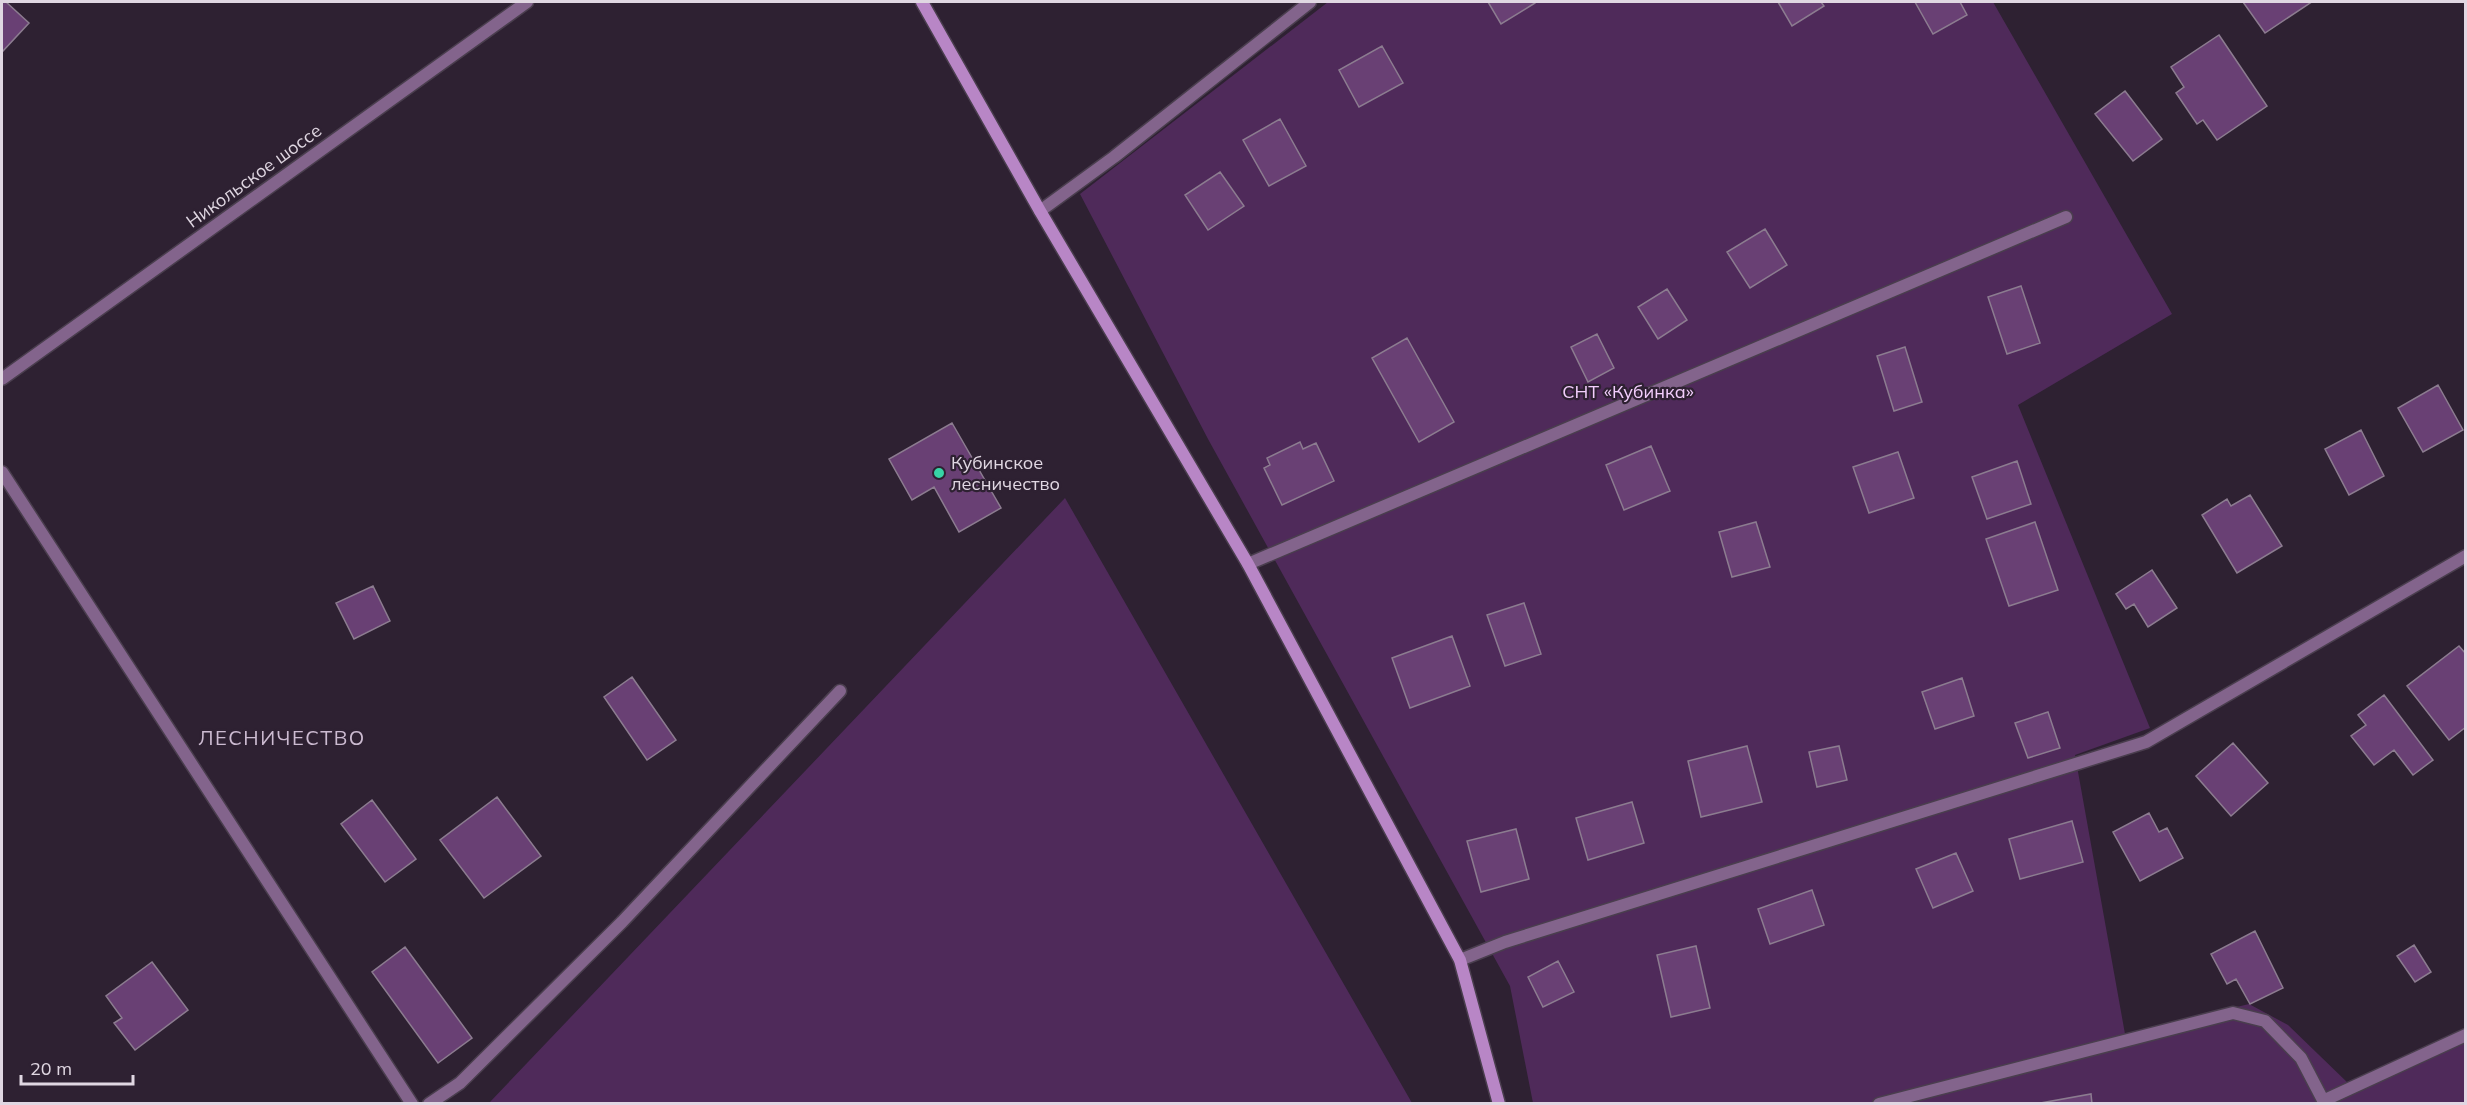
<svg xmlns="http://www.w3.org/2000/svg" width="2467" height="1105" font-family="Mulish,sans-serif">
<style>
.green{fill:#4f2a5a}
.building{fill:#694074;stroke:#8c7c90;stroke-width:1.5}
.lines{fill:none;stroke-linecap:round;stroke-linejoin:round}
.lane-casing{stroke:#4a3e4e;stroke-width:15}
.street-casing{stroke:#4a3e4e;stroke-width:15}
.secondary-casing{stroke:#4a3e4e;stroke-width:15}
.lane{stroke:#83648c;stroke-width:12}
.street{stroke:#83648c;stroke-width:12}
.secondary{stroke:#b886c6;stroke-width:12}
.poi-dot{fill:#37d4a6;stroke:#2e2132;stroke-width:2}
.labels{text-anchor:middle;stroke-width:4.5;stroke-linejoin:round;paint-order:stroke}
.street-label{font-size:18px;fill:#e0d7e2;stroke:#2e2132}
.park-label{font-size:18px;fill:#f3cefd;stroke:#2e2132}
.poi-label{font-size:18px;fill:#e0d7e2;stroke:#2e2132;text-anchor:start}
.neighbourhood-label{font-size:20px;letter-spacing:1.5px;fill:#ccbbd1;stroke:#2e2132}
</style>
<rect width="100%" height="100%" fill="#2e2132"/>
<path class="green" d="M 1328,2 L 1993,2 L 2172,314 L 2018,405 L 2150,728 L 2075,755 L 2125,1034 L 2249,1004 L 2288,1025 L 2349,1084 L 2465,1030 L 2465,1103 L 1533,1103 L 1510,986 L 1208,439 L 1080,194 Z
M 1065,498 L 1412,1103 L 490,1103 L 490,1102 Z"/>
<path class="building" d="M 2,2 L 6,2 L 29,23 L 2,52 Z
M 1488,2 L 1535,2 L 1535,3 L 1501,24 Z
M 1778,2 L 1821,2 L 1824,6 L 1792,26 Z
M 1915,2 L 1960,2 L 1967,15 L 1933,34 Z
M 2243,2 L 2308,2 L 2310,3 L 2265,33 Z
M 2219,35 L 2267,106 L 2217,140 L 2203,120 L 2197,124 L 2176,93 L 2184,87 L 2171,67 Z
M 1382,46 L 1403,83 L 1359,107 L 1339,70 Z
M 2125,91 L 2162,139 L 2133,161 L 2095,114 Z
M 1280,119 L 1306,166 L 1269,186 L 1243,140 Z
M 1220,172 L 1244,206 L 1208,230 L 1185,195 Z
M 1765,229 L 1787,265 L 1750,288 L 1727,252 Z
M 2021,286 L 2040,343 L 2007,354 L 1988,297 Z
M 1667,289 L 1687,320 L 1658,339 L 1638,307 Z
M 1597,334 L 1614,368 L 1588,382 L 1571,347 Z
M 1407,338 L 1454,422 L 1419,442 L 1372,358 Z
M 1905,347 L 1922,402 L 1894,411 L 1877,356 Z
M 2438,385 L 2463,430 L 2423,452 L 2398,408 Z
M 952,423 L 1001,508 L 959,532 L 934,487 L 912,500 L 889,459 Z
M 2361,430 L 2384,476 L 2349,495 L 2325,449 Z
M 1300,442 L 1303,449 L 1316,443 L 1334,481 L 1282,505 L 1264,468 L 1270,465 L 1267,458 Z
M 1651,446 L 1670,491 L 1624,510 L 1606,465 Z
M 1898,452 L 1914,498 L 1869,513 L 1853,467 Z
M 2017,461 L 2031,504 L 1987,519 L 1972,477 Z
M 2250,495 L 2282,546 L 2237,573 L 2202,515 L 2227,499 L 2231,506 Z
M 1756,522 L 1770,567 L 1732,577 L 1719,532 Z
M 2035,522 L 2058,590 L 2009,606 L 1986,539 Z
M 2152,570 L 2177,608 L 2148,627 L 2134,604 L 2126,609 L 2116,594 Z
M 373,586 L 390,621 L 354,639 L 336,603 Z
M 1524,603 L 1541,654 L 1505,666 L 1487,615 Z
M 1452,636 L 1470,686 L 1410,708 L 1392,658 Z
M 2459,646 L 2466,654 L 2466,727 L 2449,740 L 2407,686 Z
M 632,677 L 676,740 L 647,760 L 604,697 Z
M 1962,678 L 1974,716 L 1935,729 L 1922,692 Z
M 2384,695 L 2433,760 L 2413,775 L 2394,750 L 2374,765 L 2351,736 L 2366,725 L 2358,715 Z
M 2048,712 L 2060,748 L 2028,758 L 2015,723 Z
M 2233,743 L 2268,783 L 2231,816 L 2196,776 Z
M 1747,746 L 1762,802 L 1701,817 L 1688,761 Z
M 1839,746 L 1847,780 L 1817,787 L 1809,752 Z
M 497,797 L 541,856 L 484,898 L 440,840 Z
M 372,800 L 416,859 L 385,882 L 341,824 Z
M 1632,802 L 1644,843 L 1588,860 L 1576,818 Z
M 2149,813 L 2159,832 L 2167,828 L 2183,858 L 2140,881 L 2113,832 Z
M 2072,821 L 2083,862 L 2020,879 L 2009,839 Z
M 1516,829 L 1529,879 L 1481,892 L 1467,841 Z
M 1956,853 L 1973,891 L 1933,908 L 1916,869 Z
M 1812,890 L 1824,925 L 1770,944 L 1758,909 Z
M 2255,931 L 2283,988 L 2250,1004 L 2236,979 L 2227,984 L 2211,954 Z
M 2414,945 L 2431,972 L 2415,982 L 2397,956 Z
M 1696,946 L 1710,1008 L 1671,1017 L 1657,955 Z
M 405,947 L 472,1038 L 438,1063 L 372,972 Z
M 1558,961 L 1574,992 L 1543,1007 L 1528,977 Z
M 152,962 L 188,1010 L 135,1050 L 114,1023 L 122,1018 L 106,996 Z
M 2091,1094 L 2092,1104 L 2041,1104 L 2041,1103 Z"/>
<g class="lines">
<g class="lane-casing">
<path id="lane" d="M 1040,211 L 1114,157 L 1310,2
M 2,472 L 412,1104
M 1248,564 L 2066,217
M 1460,960 L 1505,942 L 2146,742 L 2466,556
M 2325,1100 L 2466,1035
M 429,1104 L 460,1083 L 622,922 L 840,691
M 1879,1104 L 2233,1013 L 2265,1021 L 2301,1058 L 2325,1104"/>
</g>
<g class="street-casing">
<path id="street" d="M 2,379 L 527,2"/>
</g>
<g class="secondary-casing">
<path id="secondary" d="M 922,2 L 1040,211 L 1248,564 L 1460,960 L 1499,1104"/>
</g>
<use href="#lane" class="lane"/>
<use href="#street" class="street"/>
<use href="#secondary" class="secondary"/>
</g>
<circle class="poi-dot" cx="939" cy="473" r="6"/>
<g class="labels">
<g class="street-label">
<text transform="translate(254 176) rotate(-36)" y="6">Никольское шоссе</text>
</g>
<g class="park-label">
<text x="1628" y="398">СНТ «Кубинка»</text>
</g>
<g class="poi-label">
<text x="951" y="469">Кубинское<tspan x="951" dy="21">лесничество</tspan></text>
</g>
<g class="neighbourhood-label">
<text x="282" y="745">ЛЕСНИЧЕСТВО</text>
</g>
</g>
<rect width="2467" height="1105" fill="none" stroke="#e0d7e2" stroke-width="6"/>
<path d="M21 1075v9h112v-9" fill="none" stroke="#e0d7e2" stroke-width="3"/>
<text x="30" y="1075" font-size="18" fill="#e0d7e2" stroke="#2e2132" stroke-width="4.5" paint-order="stroke">20 m</text>
</svg>
